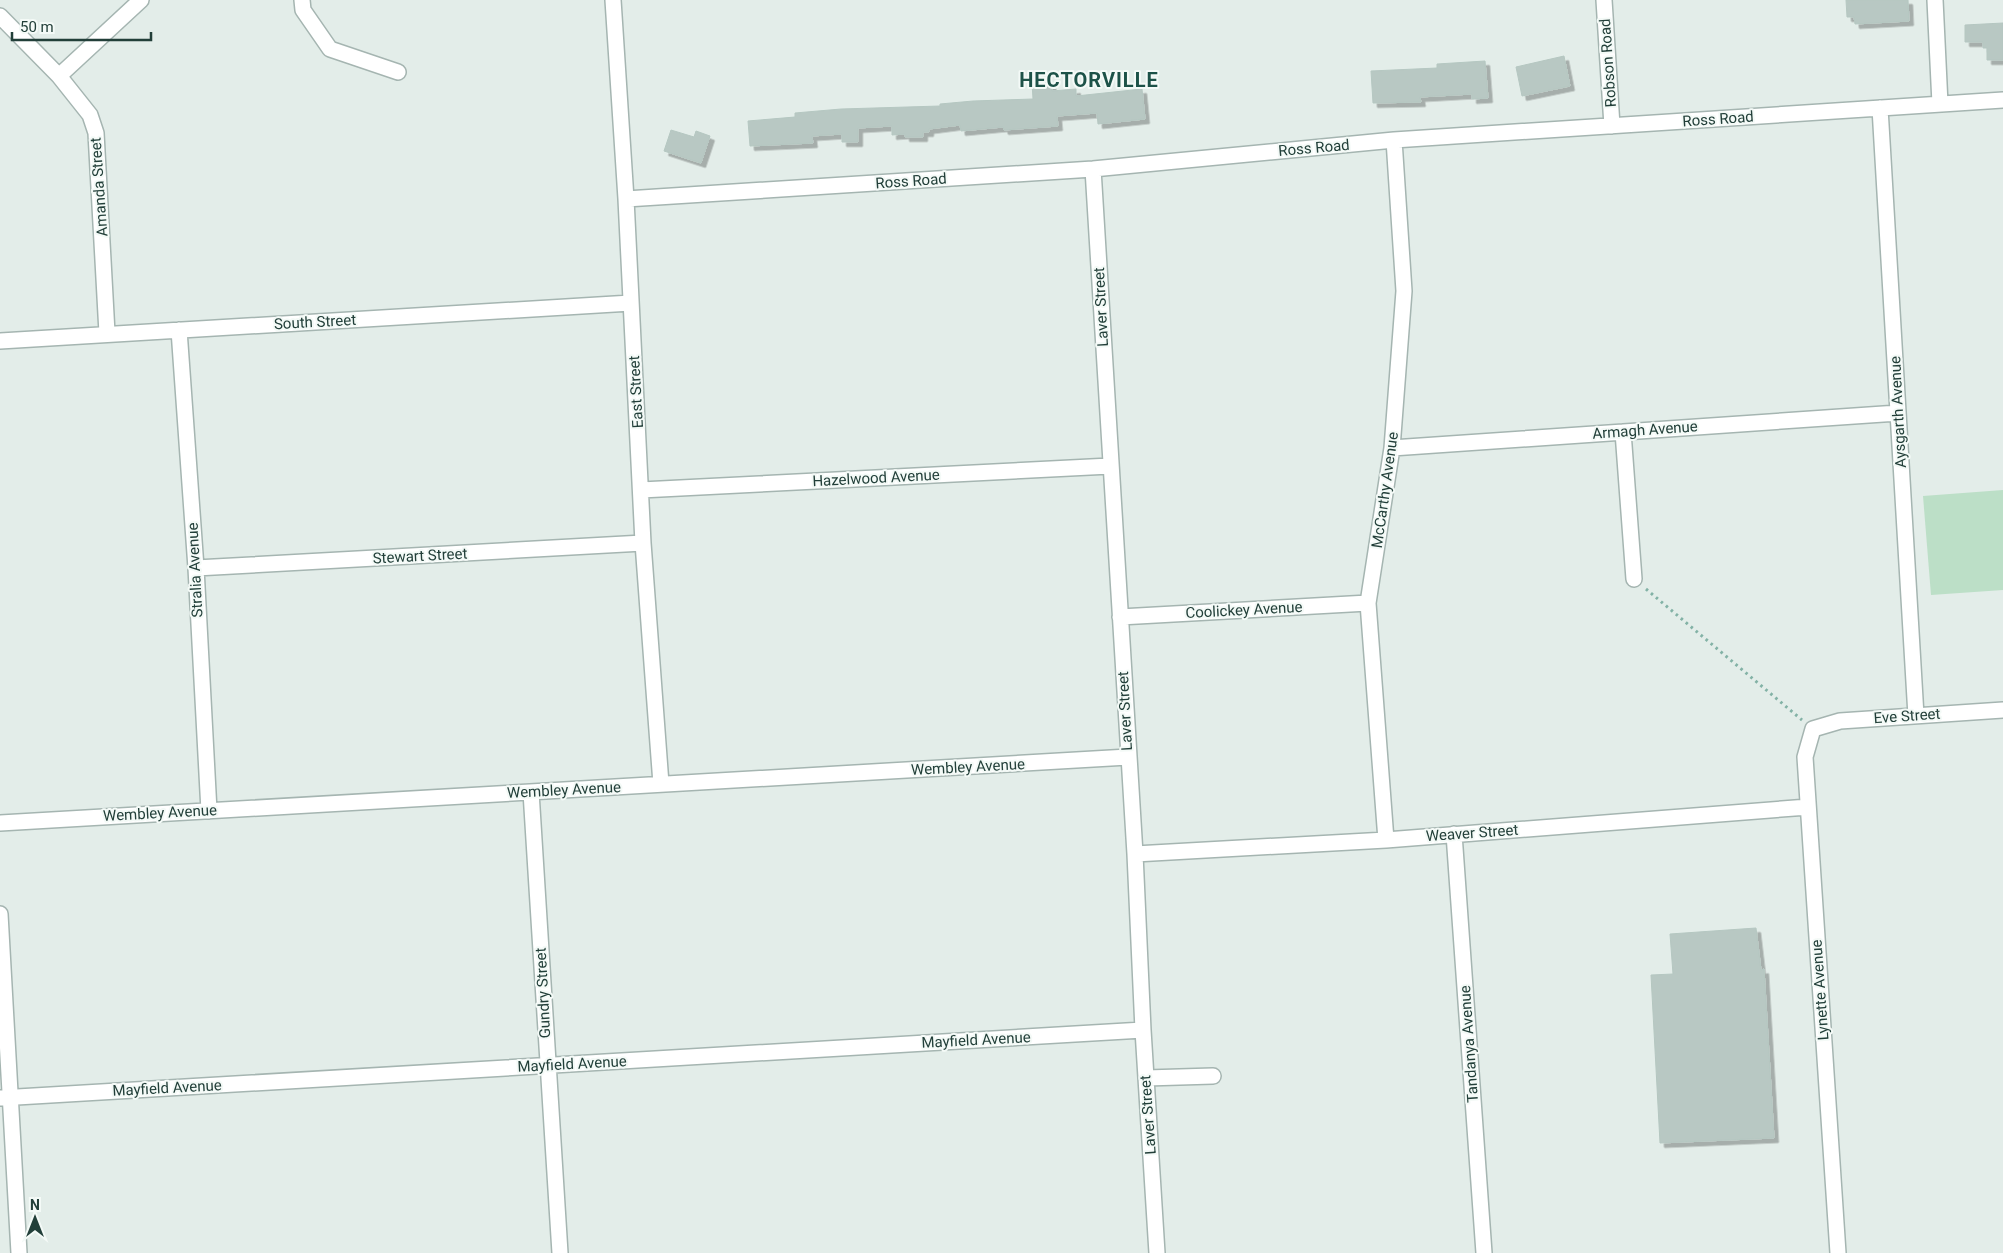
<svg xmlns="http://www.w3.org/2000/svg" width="2003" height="1253" font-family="Roboto,sans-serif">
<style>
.green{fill:#bcdfc7}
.building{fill:#b8c8c3;stroke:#b5c7c1;filter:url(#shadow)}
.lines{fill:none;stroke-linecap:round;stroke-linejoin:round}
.street-casing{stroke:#a5b5b1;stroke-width:18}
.path{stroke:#83b2a6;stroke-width:3;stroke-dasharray:2.5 4;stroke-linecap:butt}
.street{stroke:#fff;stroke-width:15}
.labels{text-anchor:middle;stroke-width:4;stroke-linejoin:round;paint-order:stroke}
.street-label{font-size:15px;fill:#223f39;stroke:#f4faf7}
.district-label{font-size:20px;font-weight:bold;letter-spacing:1px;fill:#1d5248;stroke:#f4faf7}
</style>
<defs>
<filter id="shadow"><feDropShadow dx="4.5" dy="4.5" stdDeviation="0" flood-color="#0004"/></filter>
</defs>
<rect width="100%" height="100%" fill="#e3ede9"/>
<path class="green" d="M 2003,490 L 2003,590 L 1931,595 L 1923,496 Z"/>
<path class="building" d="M 1846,0 L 1908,0 L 1909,21 L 1855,24 L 1854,17 L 1847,17 Z
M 2003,23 L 2003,60 L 1987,60 L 1987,48 L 1983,48 L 1983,42 L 1965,42 L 1965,25 Z
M 1564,56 L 1570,86 L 1522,96 L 1516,67 Z
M 1485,61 L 1488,98 L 1472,99 L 1472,94 L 1420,97 L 1421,102 L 1373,103 L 1371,71 L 1437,68 L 1437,64 Z
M 1051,81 L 1052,91 L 1076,89 L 1076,96 L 1142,89 L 1145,119 L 1098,124 L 1097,113 L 1057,116 L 1058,126 L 1004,130 L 1003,127 L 961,131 L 960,125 L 929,129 L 929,132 L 923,132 L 923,137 L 905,137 L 905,134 L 892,135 L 892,126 L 858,128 L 858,142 L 842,142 L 842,134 L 812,136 L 813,143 L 750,146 L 748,121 L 795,117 L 795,113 L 841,109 L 940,106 L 940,104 L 973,101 L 1033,99 L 1032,83 Z
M 671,130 L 694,137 L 696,131 L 710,136 L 701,163 L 664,151 Z
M 1756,928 L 1761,970 L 1764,969 L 1774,1138 L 1660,1143 L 1651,975 L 1673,974 L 1670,934 Z"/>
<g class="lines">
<g class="street-casing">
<path id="street" d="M 302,0 L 303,10 L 330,49 L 398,72
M 613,0 L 626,199 L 643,543 L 661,784
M 1604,0 L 1612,126
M 1935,0 L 1940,104
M 0,16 L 59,76 L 90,115 L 96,133 L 107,333
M 59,76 L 141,0
M 1880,108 L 1916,716
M 1093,169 L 1135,854 L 1143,1030 L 1157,1253
M 626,199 L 1093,169 L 1394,140 L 2003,100
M 179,330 L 196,568 L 209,811
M 0,341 L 631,303
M 1623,432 L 1634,579
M 1392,448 L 1898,413
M 641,490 L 1110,466
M 196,568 L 643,543
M 1120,617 L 1368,603
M 531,792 L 560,1253
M 0,823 L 1128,757
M 1454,834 L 1484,1253
M 1386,840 L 1368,603 L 1392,448 L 1404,291 L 1394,140
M 1135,854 L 1386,840 L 1808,807
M 0,914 L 19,1253
M 1146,1078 L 1213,1076
M 0,1098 L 1143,1030
M 1838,1253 L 1805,757 L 1813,729 L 1840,721 L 2003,710"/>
</g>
<path class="path" d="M 1646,589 L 1802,720"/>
<use href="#street" class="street"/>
</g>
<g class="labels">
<g class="street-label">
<text transform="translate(1608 63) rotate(-94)" y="5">Robson Road</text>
<text transform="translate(1718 119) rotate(-4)" y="5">Ross Road</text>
<text transform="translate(1314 148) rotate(-5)" y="5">Ross Road</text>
<text transform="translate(911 181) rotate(-4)" y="5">Ross Road</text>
<text transform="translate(99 187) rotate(-94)" y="5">Amanda Street</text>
<text transform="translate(1101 307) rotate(-93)" y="5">Laver Street</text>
<text transform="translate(315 322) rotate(-3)" y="5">South Street</text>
<text transform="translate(636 392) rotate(-93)" y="5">East Street</text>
<text transform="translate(1898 412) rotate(-93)" y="5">Aysgarth Avenue</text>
<text transform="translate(1645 430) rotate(-4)" y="5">Armagh Avenue</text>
<text transform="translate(876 478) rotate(-3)" y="5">Hazelwood Avenue</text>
<text transform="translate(1385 490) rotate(-82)" y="5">McCarthy Avenue</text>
<text transform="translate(420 556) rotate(-3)" y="5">Stewart Street</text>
<text transform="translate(195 570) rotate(-93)" y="5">Stralia Avenue</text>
<text transform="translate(1244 610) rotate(-3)" y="5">Coolickey Avenue</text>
<text transform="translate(1125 711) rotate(-93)" y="5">Laver Street</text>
<text transform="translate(1907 716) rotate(-4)" y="5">Eve Street</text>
<text transform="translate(968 767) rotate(-3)" y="5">Wembley Avenue</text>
<text transform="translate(564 790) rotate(-3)" y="5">Wembley Avenue</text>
<text transform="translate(160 813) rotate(-3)" y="5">Wembley Avenue</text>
<text transform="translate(1472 833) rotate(-4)" y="5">Weaver Street</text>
<text transform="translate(1820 990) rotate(-94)" y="5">Lynette Avenue</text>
<text transform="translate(543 993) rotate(-93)" y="5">Gundry Street</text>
<text transform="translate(976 1040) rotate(-3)" y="5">Mayfield Avenue</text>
<text transform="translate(1469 1044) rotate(-94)" y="5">Tandanya Avenue</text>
<text transform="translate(572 1064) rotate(-3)" y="5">Mayfield Avenue</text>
<text transform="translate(167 1088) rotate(-3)" y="5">Mayfield Avenue</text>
<text transform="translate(1148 1115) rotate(-94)" y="5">Laver Street</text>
</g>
<g class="district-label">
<text x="1089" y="87">HECTORVILLE</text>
</g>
</g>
<g transform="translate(35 1218)" stroke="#f4faf7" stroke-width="4" paint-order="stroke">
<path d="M0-4L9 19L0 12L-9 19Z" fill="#223f39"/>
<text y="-8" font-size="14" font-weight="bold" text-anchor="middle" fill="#223f39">N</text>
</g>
<path d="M12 32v8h139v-8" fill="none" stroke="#223f39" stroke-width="2.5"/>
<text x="20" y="32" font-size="15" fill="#223f39" stroke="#f4faf7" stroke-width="4" paint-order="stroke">50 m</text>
</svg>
